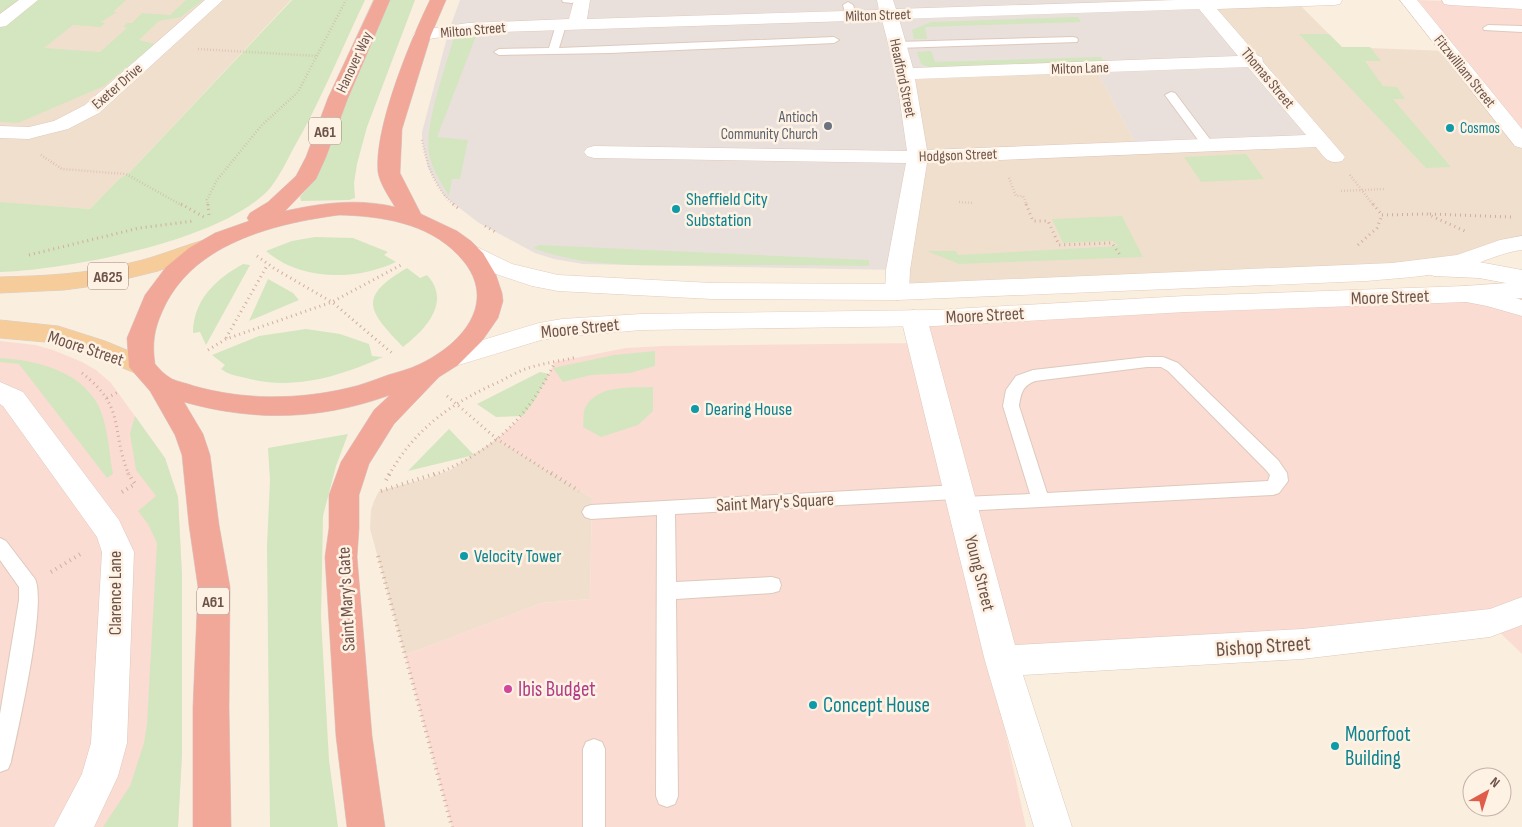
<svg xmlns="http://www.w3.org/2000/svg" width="1522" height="827" font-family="'Sofia Sans Condensed',sans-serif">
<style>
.residential{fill:#f1dfce}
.commercial{fill:#fadcd3}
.industrial{fill:#e9e0db}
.green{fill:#d3e6bf}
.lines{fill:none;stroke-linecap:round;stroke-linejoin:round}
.lane-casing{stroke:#dec9bc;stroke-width:2}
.street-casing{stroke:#dec9bc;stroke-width:1}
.secondary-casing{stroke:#e4ccbd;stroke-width:1}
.primary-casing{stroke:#d7cfcc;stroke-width:1}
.highway-casing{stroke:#d7cfcc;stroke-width:1}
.path-far2{stroke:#d2ad9d;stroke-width:2.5;stroke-dasharray:0.5 2.5;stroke-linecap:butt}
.path-far1{stroke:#d2ad9d;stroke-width:3;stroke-dasharray:1 4;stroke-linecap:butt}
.path{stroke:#d2ad9d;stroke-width:4;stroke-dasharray:1 4.5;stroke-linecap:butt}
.lane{fill:#fff;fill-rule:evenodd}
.street{fill:#fff;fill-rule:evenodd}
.secondary{fill:#fff;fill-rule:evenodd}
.primary{fill:#f6cc9a;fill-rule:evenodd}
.highway{fill:#f2a899;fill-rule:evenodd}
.path-bridge{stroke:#d2ad9d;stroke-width:2.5;stroke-dasharray:0.5 2.5;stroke-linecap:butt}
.worship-dot{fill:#6b7280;stroke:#fef2e5;stroke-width:2}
.culture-dot{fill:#0f9aa8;stroke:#fef2e5;stroke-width:2}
.hotel-dot{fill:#d1479c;stroke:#fef2e5;stroke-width:2}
.labels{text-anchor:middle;stroke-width:5;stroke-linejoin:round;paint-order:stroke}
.far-street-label{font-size:15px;fill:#6f5349;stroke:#fef2e5}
.far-worship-label{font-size:15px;fill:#5b616d;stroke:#fef2e5;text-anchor:end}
.far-culture-label{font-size:15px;fill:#0d838f;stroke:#fef2e5;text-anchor:start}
.shield{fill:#fef2e5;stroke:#9a8378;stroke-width:1}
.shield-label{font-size:16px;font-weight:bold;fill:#6f5349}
.culture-label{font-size:18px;fill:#0d838f;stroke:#fef2e5;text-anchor:start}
.street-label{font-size:18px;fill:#6f5349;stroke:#fef2e5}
.near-street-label{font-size:21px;fill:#6f5349;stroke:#fef2e5}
.near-hotel-label{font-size:21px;fill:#b23c85;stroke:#fef2e5;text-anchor:start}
.near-culture-label{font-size:21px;fill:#0d838f;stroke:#fef2e5;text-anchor:start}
</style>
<rect width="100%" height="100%" fill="#faeedf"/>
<path class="residential" d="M 0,0 L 291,0 L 130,172 L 120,178 L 90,209 L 0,203 Z
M 1296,1 L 1342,47 L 1449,51 L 1522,142 L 1522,235 L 1513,241 L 1472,259 L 897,292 L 905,74 L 1095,68 L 1138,148 L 1204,5 Z
M 497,439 L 592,498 L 590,599 L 542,603 L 405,655 L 370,529 L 371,510 L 374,501 L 379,491 L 428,478 L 450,470 Z"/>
<path class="commercial" d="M 1418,0 L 1522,4 L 1522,135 Z
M 1522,290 L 1522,654 L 1490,623 L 1002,661 L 926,365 L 1026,827 L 452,827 L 405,655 L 542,603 L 590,599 L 592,498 L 497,439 L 523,416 L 534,402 L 555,362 L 626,348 L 663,346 L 920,343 L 914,318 Z
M 0,341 L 35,345 L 53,350 L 82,362 L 96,370 L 111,383 L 165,458 L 178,497 L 182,576 L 182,754 L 178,827 L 0,827 Z"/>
<path class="industrial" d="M 460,0 L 1334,0 L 1205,4 L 1321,141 L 1138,148 L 1095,68 L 905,74 L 918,157 L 898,270 L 583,264 L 554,259 L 535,253 L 479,223 L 444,196 L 428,168 L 422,140 L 422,132 L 449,30 Z"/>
<path class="green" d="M 0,0 L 126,0 L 113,12 L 117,12 L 101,22 L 105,23 L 101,27 L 73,25 L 44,48 L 100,52 L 127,28 L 123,27 L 127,23 L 132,23 L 142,13 L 170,15 L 186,0 L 203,0 L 181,17 L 159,21 L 139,40 L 155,44 L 104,86 L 18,123 L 0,122 Z
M 292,0 L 365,0 C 341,50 320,103 292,151 C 286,163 279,176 271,187 C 227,240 68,270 0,272 L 0,202 L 90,209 L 120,178 L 130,172 Z
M 390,0 L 415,0 L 367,127 L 357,164 L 354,183 L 355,198 L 349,200 L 301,201 L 300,197 L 316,178 L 347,93 Z
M 1078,17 L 1081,22 L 925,27 L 927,39 L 914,39 L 912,30 L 931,22 Z
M 1299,34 L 1329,34 L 1342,47 L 1370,47 L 1381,61 L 1365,61 L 1383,86 L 1397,87 L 1405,99 L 1393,99 L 1451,167 L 1426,168 Z
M 476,36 L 437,137 L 468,140 L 460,179 L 452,179 L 449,196 C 441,183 432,169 429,154 C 424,126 446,66 454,37 Z
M 931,51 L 935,62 L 1101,57 L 1104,62 L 930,68 L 921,64 L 917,52 Z
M 1246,154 L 1264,179 L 1201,182 L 1184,157 Z
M 1122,216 L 1143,257 L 959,264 L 927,251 L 956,251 L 958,255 L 1118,246 L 1113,241 L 1063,243 L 1052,219 Z
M 315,237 L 353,238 L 388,252 L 384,255 L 396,262 C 356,281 300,281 266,251 L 292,241 Z
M 539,245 L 869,260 L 869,266 C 816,265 763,265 709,265 C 652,265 588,269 533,248 Z
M 243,264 L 250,265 L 206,345 L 200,332 L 193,333 C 193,300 216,279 243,264 Z
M 407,268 L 420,278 L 427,275 C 452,302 425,330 403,347 C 369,311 356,298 407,268 Z
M 268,279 L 293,293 L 299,300 L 249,321 Z
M 306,329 L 340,334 L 369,344 L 372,356 L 383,357 C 341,376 293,391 246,378 C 237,376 229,375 221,369 L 225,365 L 212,355 L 259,336 Z
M 655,351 L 655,366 L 630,373 L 591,375 L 563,382 L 553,368 L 614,355 Z
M 0,358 C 35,360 78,370 97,403 C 108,423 109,452 113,474 L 107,478 L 19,364 L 0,362 Z
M 540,372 L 549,374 L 534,402 L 523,416 L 496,417 L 477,404 Z
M 653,387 L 653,411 L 638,425 L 601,437 L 583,427 C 584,421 583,413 585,408 C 597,384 631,388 653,387 Z
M 135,416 L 165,458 L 178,497 L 182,576 L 182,754 L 178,827 L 103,827 L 130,786 L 144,743 L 147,724 L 157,543 L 148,524 L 138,511 L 156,496 L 136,470 L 130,434 Z
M 449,429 L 474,455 L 408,471 Z
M 348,434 L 336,466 L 323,516 L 321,618 L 329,760 L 338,827 L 270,827 L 267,546 L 270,480 L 268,448 Z"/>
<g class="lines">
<g class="lane-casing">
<path id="lane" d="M 562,0 L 577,0 L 572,3 L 563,2 Z
M 848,2 L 853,5 L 856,15 L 855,17 L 851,18 L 846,15 L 843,5 Z
M 561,22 L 566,25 L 559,48 L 834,37 L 839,40 L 834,43 L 610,53 L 499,55 L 494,52 L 499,49 L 549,48 L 556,25 Z
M 1488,25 L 1522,26 L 1522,32 L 1484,30 L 1483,28 Z
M 1073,37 L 1077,38 L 1078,40 L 1077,42 L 897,48 L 892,45 L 897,42 Z
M 1171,92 L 1175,93 L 1212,142 L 1214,145 L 1212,148 L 1204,148 L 1165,95 Z
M 1147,357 L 1163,357 L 1178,363 L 1278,460 L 1287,473 L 1288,481 L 1279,493 L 1273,495 L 962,511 L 956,509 L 953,504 L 956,499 L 675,514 L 676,582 L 772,577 L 779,579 L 781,585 L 779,591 L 772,593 L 676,599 L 678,796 L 675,804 L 667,807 L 659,804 L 656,796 L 657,515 L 591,519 L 585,517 L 582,512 L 585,507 L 591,505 L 958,485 L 964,487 L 967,492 L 964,497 L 1030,494 L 1003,406 L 1006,390 L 1016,376 L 1033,370 ZM 1147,367 L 1161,367 L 1168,371 L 1266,470 L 1270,475 L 1268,481 L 1047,493 L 1019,406 C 1021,394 1022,386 1035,381 Z
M 0,538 L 6,541 L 35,579 C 47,604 18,729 11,762 L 8,769 L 0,772 L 0,714 L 19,600 L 19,587 L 0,560 Z
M 594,739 L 602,742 L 605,749 L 605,827 L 583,827 L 583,749 L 586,742 Z"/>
</g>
<g class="street-casing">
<path id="street" d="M 19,0 L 38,0 L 6,26 L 0,27 L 0,14 Z
M 205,0 L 223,0 L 99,113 L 68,129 L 36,137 L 29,139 L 0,138 L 0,126 L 29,127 L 54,121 L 85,105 Z
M 574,0 L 590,0 L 587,19 L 879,10 L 877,0 L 893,0 L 896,9 L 1176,0 L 1342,0 L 1340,4 L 1334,5 L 1217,9 L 1258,56 L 1262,57 L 1263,62 L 1345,157 L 1342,161 C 1328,165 1324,157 1316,147 L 927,163 L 910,270 L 909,292 L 906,298 L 897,300 L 888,298 L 885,292 L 886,270 L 906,163 L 594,158 L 587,156 L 584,152 L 587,148 L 594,146 L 907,151 L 896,74 L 882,20 L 468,33 L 422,40 L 416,39 L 413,35 L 416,31 L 422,30 L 468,23 L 569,19 ZM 1199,9 L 1238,56 L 913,68 L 899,19 ZM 1248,67 L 1306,135 L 927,150 L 915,79 Z
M 1400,0 L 1417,0 L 1522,129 L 1522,148 L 1515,146 Z
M 1442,0 L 1522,0 L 1522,9 L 1450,5 L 1444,4 Z
M 1434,260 L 1479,262 L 1522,270 L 1522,286 L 1479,278 L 1434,276 L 1426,273 L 1422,268 L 1426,263 Z
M 1465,286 L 1489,290 L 1522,300 L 1522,316 L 1487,306 L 1456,300 L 1453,294 L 1456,288 Z
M 914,310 L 923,312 L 927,318 L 1015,645 L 1302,629 L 1490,609 L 1522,597 L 1522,625 L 1490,637 L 1302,659 L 1023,675 L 1072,827 L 1034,827 L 985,661 L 901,318 L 905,312 Z
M 0,382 L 23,392 L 119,520 L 134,552 L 127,743 L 118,776 L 94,827 L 54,827 L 82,774 L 91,743 L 102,552 L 97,537 L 3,406 L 0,404 Z"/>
</g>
<g class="secondary-casing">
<path id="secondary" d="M 1522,236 L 1522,250 C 1502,252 1479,264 1459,269 C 1429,277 1397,278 1366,281 L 897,300 L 712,299 L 558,291 L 532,286 L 496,274 L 463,258 L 459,253 L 463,248 L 471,246 L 479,248 L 512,264 L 558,275 L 712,283 L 897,284 L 1392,263 L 1457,255 L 1500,240 Z
M 1522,282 L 1522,298 L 1465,302 L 1185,312 L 934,326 L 641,330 L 562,337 L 541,340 L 452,367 L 443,364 L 439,358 L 443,352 L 539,323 L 562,319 L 641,314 L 934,310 L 1185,296 L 1465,286 Z"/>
</g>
<g class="primary-casing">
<path id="primary" d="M 211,238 L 219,240 L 223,245 L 219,250 L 158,271 L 101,285 L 64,290 L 0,293 L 0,277 C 44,276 87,274 130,263 C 158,257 184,245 211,238 Z
M 0,320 L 58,326 L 105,341 L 151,360 L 155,367 L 151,374 L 142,376 L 87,353 L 56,343 L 0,338 Z"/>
</g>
<g class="highway-casing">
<path id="highway" d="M 374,0 L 390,0 L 348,98 L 326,157 L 316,179 L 285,211 C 322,203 357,198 395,207 C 389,197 380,184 378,172 C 374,128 410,41 430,0 L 446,0 L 431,35 L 402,129 L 400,173 L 421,214 L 457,231 L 471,241 L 483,253 L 496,275 L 502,293 L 503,301 L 498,318 L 482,341 L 458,365 L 439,377 L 394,424 L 369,464 L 359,495 L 359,528 L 357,557 L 372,736 L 385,827 L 347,827 L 336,736 L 325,557 L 329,528 L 329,495 L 341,462 L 374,410 L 390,395 C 321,420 255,422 184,402 L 203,434 L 210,455 L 219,525 L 230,587 L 229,707 L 231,827 L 193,827 L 193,707 L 198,587 L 189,525 L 182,455 L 175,435 L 150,391 L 129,367 L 127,338 L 145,295 L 166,267 L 189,248 L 215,233 L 249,221 L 247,218 L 250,213 L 268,202 L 296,176 L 306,157 L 328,98 ZM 339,215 C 381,216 428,223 458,255 C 501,299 464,343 420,364 C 410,369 398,372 388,375 C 374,380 362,385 348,388 C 298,400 243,400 194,386 C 186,383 179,382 172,379 C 165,375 160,370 155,364 C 152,344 154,330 162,312 C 191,244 272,224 339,215 Z"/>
</g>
<path class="path-far2" d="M 198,49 L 318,56
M 422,140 C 427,165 435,189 455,206
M 41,155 L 62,169 L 126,174 L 183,206
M 1350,175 L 1374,206
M 1009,178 L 1016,196 L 1023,196 L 1027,206
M 959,202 L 973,203
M 208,206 L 207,200 L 217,180 L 261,126 L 298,92 L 346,0"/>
<path class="path-far1" d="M 181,204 L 204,217
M 208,204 L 209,216
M 453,204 L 459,209
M 1026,204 L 1033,221 L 1048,221 L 1059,245 L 1112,243 L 1120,255
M 1373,204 L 1382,215
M 1430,214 L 1511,217
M 1382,215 L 1427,214 L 1467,232
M 485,226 L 497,233
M 1358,245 L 1377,228 L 1382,215
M 29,255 L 139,228 L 194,221
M 257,256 L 275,269 L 332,302 L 392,353
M 226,338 L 268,264
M 208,350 L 226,339 L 332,302 L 401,265
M 82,373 C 127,408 110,430 129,475
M 447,396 L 497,439 L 553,475
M 107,398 L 118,392
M 389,475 C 415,428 453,402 501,381 C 510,376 519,371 528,368 C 544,363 561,361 577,357
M 434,475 C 493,451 527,419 555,362"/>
<path class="path" d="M 551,473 L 579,491
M 386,480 L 390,473
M 381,491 L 437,473
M 122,492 L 135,484 L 128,473
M 378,556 L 452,827
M 51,572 L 82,553"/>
<use href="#lane" class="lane"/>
<use href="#street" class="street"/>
<use href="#secondary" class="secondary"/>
<use href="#primary" class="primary"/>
<use href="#highway" class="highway"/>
<path class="path-bridge" d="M 1341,191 L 1385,189"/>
</g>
<circle class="worship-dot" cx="828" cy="126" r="5"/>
<g class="culture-dot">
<circle cx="1450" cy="128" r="5"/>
<circle cx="676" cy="209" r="5"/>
<circle cx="695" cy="409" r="5"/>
<circle cx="464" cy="556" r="5"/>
<circle cx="813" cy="705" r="5"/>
<circle cx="1335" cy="746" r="5"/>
</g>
<circle class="hotel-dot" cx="508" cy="689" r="5"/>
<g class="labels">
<g class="far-street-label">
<text transform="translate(878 15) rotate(-2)" y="5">Milton Street</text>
<text transform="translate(473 30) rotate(-5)" y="5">Milton Street</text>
<text transform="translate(354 62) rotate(-65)" y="5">Hanover Way</text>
<text transform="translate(1080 68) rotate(-2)" y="5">Milton Lane</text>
<text transform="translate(1465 71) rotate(51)" y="5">Fitzwilliam Street</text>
<text transform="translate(903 78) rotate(78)" y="5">Headford Street</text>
<text transform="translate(1268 78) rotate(50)" y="5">Thomas Street</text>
<text transform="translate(117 86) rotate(-41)" y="5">Exeter Drive</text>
<text transform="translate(958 155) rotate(-2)" y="5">Hodgson Street</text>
</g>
<g class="far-worship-label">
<text x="818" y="122">Antioch<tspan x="818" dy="17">Community Church</tspan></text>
</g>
<g class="far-culture-label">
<text x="1460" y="133">Cosmos</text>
</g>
<g class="shield">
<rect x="309" y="117.5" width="32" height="27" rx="4"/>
<rect x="88" y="262.5" width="40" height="27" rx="4"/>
<rect x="197" y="587.5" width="32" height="27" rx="4"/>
</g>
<g class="shield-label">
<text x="325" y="137">A61</text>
<text x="108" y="282">A625</text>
<text x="213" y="607">A61</text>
</g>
<g class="culture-label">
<text x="686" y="205">Sheffield City<tspan x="686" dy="21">Substation</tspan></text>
<text x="705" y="415">Dearing House</text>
<text x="474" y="562">Velocity Tower</text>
</g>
<g class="street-label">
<text transform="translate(1390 297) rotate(-2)" y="6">Moore Street</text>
<text transform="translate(985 315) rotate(-3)" y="6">Moore Street</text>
<text transform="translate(580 328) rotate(-6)" y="6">Moore Street</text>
<text transform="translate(86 348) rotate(18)" y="6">Moore Street</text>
<text transform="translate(775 502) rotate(-3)" y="6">Saint Mary's Square</text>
<text transform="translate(980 573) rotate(76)" y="6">Young Street</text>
<text transform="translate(115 593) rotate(-90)" y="6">Clarence Lane</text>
<text transform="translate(346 599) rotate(-93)" y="6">Saint Mary's Gate</text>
</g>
<g class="near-street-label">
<text transform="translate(1263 646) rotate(-4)" y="7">Bishop Street</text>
</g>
<g class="near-hotel-label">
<text x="518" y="696">Ibis Budget</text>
</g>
<g class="near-culture-label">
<text x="823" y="712">Concept House</text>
<text x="1345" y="741">Moorfoot<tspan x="1345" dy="24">Building</tspan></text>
</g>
</g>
<g transform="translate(1487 792) rotate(39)"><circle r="24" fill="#fef2e5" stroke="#c5b2a7"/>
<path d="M0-4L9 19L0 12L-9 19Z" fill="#df5e4a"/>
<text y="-8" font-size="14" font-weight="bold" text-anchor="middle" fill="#6f5349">N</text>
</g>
</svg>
